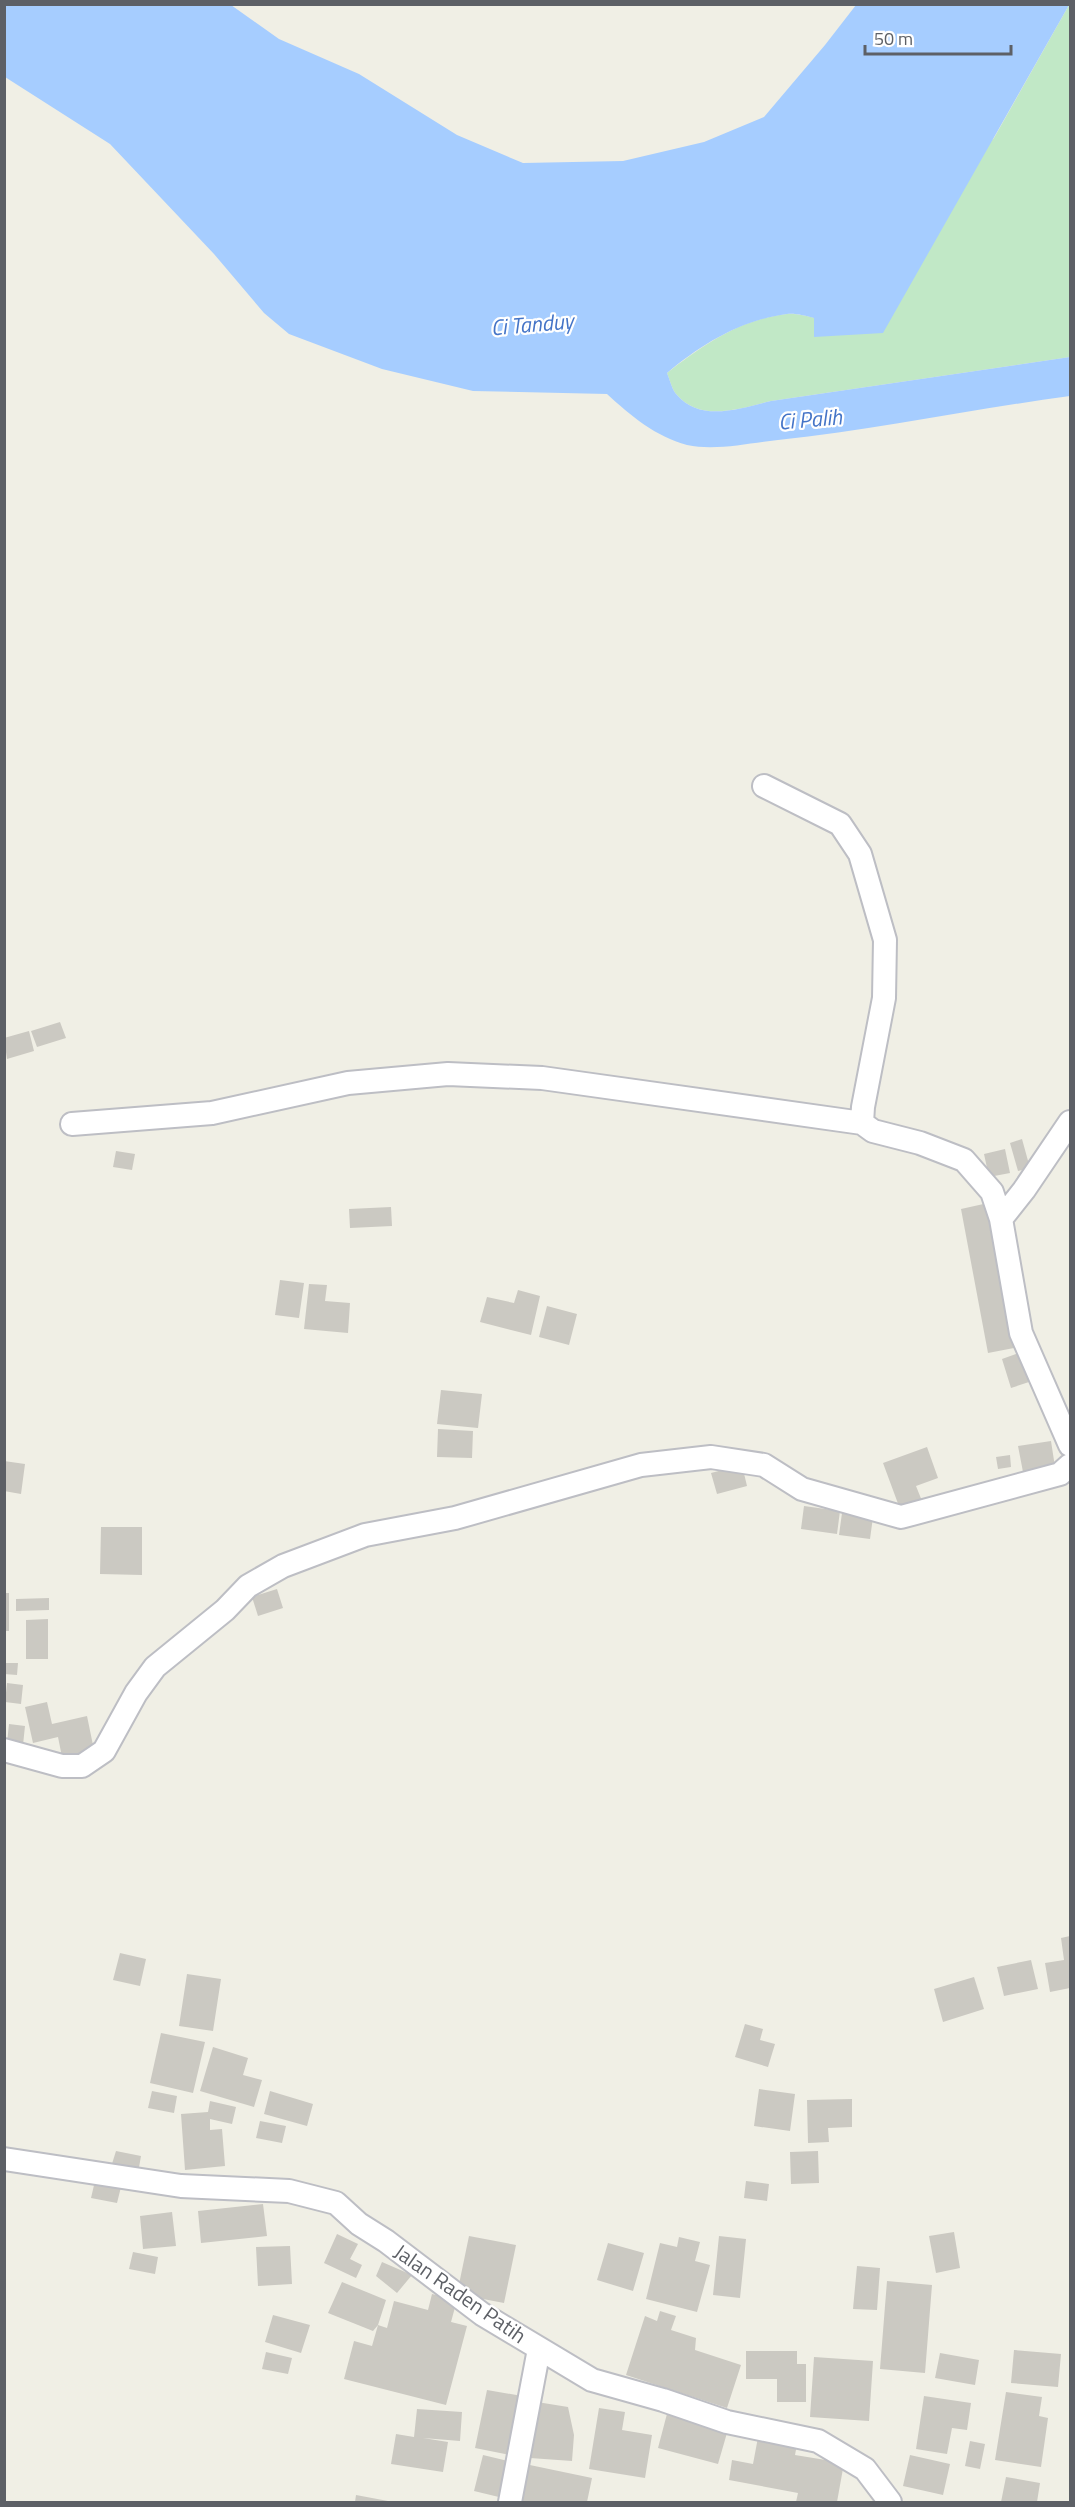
<svg xmlns="http://www.w3.org/2000/svg" width="1075" height="2507" font-family="'Titillium Web',sans-serif">
<style>
.green{fill:#c1e8c6}
.water{fill:#a6cdff}
.building{fill:#cbc9c2}
.lines{fill:none;stroke-linecap:round;stroke-linejoin:round}
.street-casing{stroke:#bdbec4;stroke-width:26}
.street{stroke:#fff;stroke-width:22}
.labels{text-anchor:middle;stroke-width:4.5;stroke-linejoin:round;paint-order:stroke}
.street-label{font-size:21px;fill:#5d6066;stroke:#fff}
.water-label{font-size:22px;font-style:italic;fill:#4474c7;stroke:#fff}
</style>
<rect width="100%" height="100%" fill="#f0efe5"/>
<path class="green" d="M 1069,5 L 1070,357 L 771,401 C 742,408 701,423 677,395 C 672,390 670,380 667,373 C 703,345 740,319 787,314 C 795,313 806,316 815,318 L 814,337 L 994,138 Z"/>
<path class="water" d="M 4,5 L 231,5 L 279,39 L 359,74 L 457,135 L 523,163 L 623,161 L 704,142 L 764,117 L 825,45 L 856,5 L 1069,5 L 883,333 L 814,337 L 814,318 C 806,316 795,313 787,314 C 741,320 702,344 667,373 C 670,380 672,390 677,395 C 701,423 741,408 771,401 L 1070,357 L 1070,396 C 972,409 876,430 778,440 C 748,443 716,451 687,445 C 656,437 630,415 607,394 L 473,391 L 382,369 L 289,334 L 264,313 L 214,254 L 110,144 L 5,77 Z"/>
<path class="building" d="M 60,1022 L 66,1038 L 37,1047 L 31,1031 Z
M 29,1031 L 34,1051 L 7,1059 L 4,1038 Z
M 1022,1139 L 1030,1168 L 1018,1171 L 1010,1143 Z
M 1005,1149 L 1010,1173 L 989,1177 L 984,1154 Z
M 116,1151 L 135,1154 L 132,1170 L 113,1167 Z
M 988,1203 L 1014,1348 L 988,1353 L 961,1209 Z
M 391,1207 L 392,1226 L 350,1228 L 349,1209 Z
M 280,1280 L 304,1283 L 299,1318 L 275,1315 Z
M 309,1284 L 327,1285 L 325,1301 L 350,1303 L 348,1333 L 304,1329 Z
M 518,1290 L 540,1296 L 531,1335 L 480,1322 L 487,1297 L 514,1303 Z
M 547,1306 L 577,1314 L 569,1345 L 539,1337 Z
M 1019,1353 L 1029,1382 L 1011,1388 L 1002,1359 Z
M 441,1390 L 482,1394 L 478,1428 L 437,1424 Z
M 438,1429 L 473,1431 L 472,1458 L 437,1457 Z
M 1051,1441 L 1055,1467 L 1023,1472 L 1018,1446 Z
M 927,1447 L 938,1478 L 916,1486 L 922,1501 L 900,1509 L 883,1463 Z
M 1010,1455 L 1011,1467 L 998,1469 L 996,1457 Z
M 4,1461 L 25,1464 L 21,1494 L 4,1491 Z
M 742,1465 L 747,1486 L 717,1494 L 711,1473 Z
M 804,1506 L 840,1511 L 837,1534 L 801,1529 Z
M 842,1513 L 873,1517 L 870,1539 L 839,1535 Z
M 101,1527 L 142,1527 L 142,1575 L 100,1574 Z
M 277,1589 L 283,1608 L 258,1616 L 252,1597 Z
M 5,1593 L 9,1593 L 9,1631 L 5,1631 Z
M 49,1598 L 49,1610 L 16,1611 L 16,1599 Z
M 48,1619 L 48,1659 L 26,1659 L 26,1620 Z
M 4,1663 L 18,1663 L 17,1675 L 4,1674 Z
M 7,1683 L 23,1685 L 21,1704 L 5,1702 Z
M 47,1702 L 52,1724 L 87,1716 L 94,1750 L 62,1757 L 58,1737 L 33,1743 L 25,1707 Z
M 9,1724 L 25,1726 L 23,1745 L 7,1743 Z
M 1070,1936 L 1070,1988 L 1050,1992 L 1045,1963 L 1064,1960 L 1061,1938 Z
M 120,1953 L 146,1959 L 140,1986 L 113,1980 Z
M 1031,1960 L 1038,1989 L 1004,1996 L 997,1967 Z
M 187,1974 L 221,1979 L 213,2031 L 179,2026 Z
M 974,1977 L 984,2009 L 943,2022 L 934,1989 Z
M 745,2024 L 763,2029 L 760,2040 L 775,2044 L 768,2067 L 735,2057 Z
M 161,2033 L 205,2042 L 193,2093 L 150,2083 Z
M 213,2047 L 248,2058 L 243,2075 L 262,2080 L 254,2107 L 200,2091 Z
M 759,2089 L 795,2094 L 790,2131 L 754,2126 Z
M 152,2091 L 177,2096 L 174,2113 L 148,2108 Z
M 270,2091 L 313,2104 L 307,2126 L 264,2114 Z
M 852,2099 L 852,2127 L 828,2128 L 829,2142 L 808,2143 L 807,2100 Z
M 210,2101 L 236,2107 L 232,2124 L 210,2119 L 210,2130 L 222,2129 L 225,2166 L 185,2170 L 181,2114 L 208,2112 Z
M 260,2121 L 286,2126 L 282,2143 L 256,2138 Z
M 116,2151 L 141,2156 L 138,2173 L 111,2167 Z
M 818,2151 L 819,2183 L 791,2184 L 790,2152 Z
M 95,2181 L 121,2187 L 117,2203 L 91,2198 Z
M 746,2181 L 769,2184 L 767,2201 L 744,2198 Z
M 263,2204 L 267,2236 L 201,2243 L 198,2211 Z
M 172,2212 L 176,2246 L 143,2249 L 140,2216 Z
M 954,2232 L 960,2268 L 936,2273 L 929,2236 Z
M 337,2234 L 358,2244 L 350,2259 L 362,2265 L 356,2278 L 324,2263 Z
M 469,2236 L 516,2245 L 504,2303 L 457,2294 Z
M 719,2236 L 746,2239 L 740,2298 L 713,2295 Z
M 679,2237 L 700,2242 L 695,2261 L 710,2265 L 697,2312 L 646,2299 L 660,2243 L 677,2247 Z
M 608,2243 L 644,2253 L 633,2291 L 597,2280 Z
M 290,2246 L 292,2284 L 258,2286 L 256,2247 Z
M 133,2252 L 158,2257 L 155,2274 L 129,2269 Z
M 382,2262 L 412,2275 L 397,2293 L 376,2276 Z
M 857,2266 L 880,2268 L 877,2310 L 853,2309 Z
M 887,2281 L 932,2285 L 925,2373 L 880,2369 Z
M 342,2282 L 386,2300 L 378,2325 L 373,2331 L 328,2313 Z
M 432,2294 L 457,2300 L 451,2322 L 467,2326 L 446,2405 L 344,2379 L 354,2341 L 372,2346 L 378,2325 L 387,2328 L 394,2301 L 428,2310 Z
M 660,2311 L 676,2316 L 671,2330 L 696,2338 L 695,2350 L 741,2365 L 727,2408 L 626,2375 L 645,2316 L 657,2321 Z
M 273,2315 L 310,2325 L 301,2353 L 265,2342 Z
M 1014,2350 L 1061,2354 L 1058,2387 L 1011,2383 Z
M 746,2351 L 797,2351 L 797,2364 L 806,2364 L 806,2402 L 777,2402 L 777,2379 L 746,2379 Z
M 266,2352 L 292,2358 L 288,2374 L 262,2369 Z
M 940,2353 L 979,2360 L 975,2385 L 935,2378 Z
M 814,2357 L 873,2361 L 869,2421 L 810,2417 Z
M 487,2390 L 522,2396 L 510,2455 L 475,2448 Z
M 1006,2392 L 1042,2397 L 1039,2416 L 1048,2418 L 1041,2467 L 995,2460 Z
M 924,2396 L 971,2403 L 967,2430 L 952,2428 L 947,2454 L 916,2449 Z
M 537,2402 L 568,2407 L 574,2435 L 572,2461 L 530,2458 Z
M 599,2408 L 625,2412 L 622,2430 L 652,2435 L 645,2478 L 589,2469 Z
M 417,2409 L 462,2412 L 460,2441 L 423,2438 L 448,2442 L 443,2472 L 391,2464 L 396,2434 L 414,2437 Z
M 668,2410 L 729,2426 L 718,2464 L 658,2448 Z
M 759,2432 L 798,2439 L 795,2455 L 844,2463 L 837,2502 L 796,2502 L 798,2493 L 729,2480 L 732,2460 L 753,2464 Z
M 970,2441 L 985,2444 L 980,2469 L 965,2466 Z
M 483,2455 L 512,2462 L 503,2498 L 474,2491 Z
M 910,2455 L 950,2464 L 943,2495 L 903,2486 Z
M 525,2464 L 592,2478 L 587,2502 L 517,2502 Z
M 1006,2477 L 1040,2483 L 1037,2502 L 1001,2502 Z
M 356,2495 L 388,2501 L 388,2502 L 355,2502 Z"/>
<g class="lines">
<g class="street-casing">
<path id="street" d="M 764,786 L 840,824 L 860,854 L 885,940 L 884,998 L 863,1107 L 862,1123 L 873,1131 L 920,1143 L 964,1160 L 992,1192 L 1001,1219
M 1070,1122 L 1024,1190 L 1001,1219 L 1021,1333 L 1070,1445
M 72,1124 L 212,1113 L 348,1083 L 448,1074 L 542,1078 L 862,1123
M 4,1750 L 62,1766 L 82,1766 L 104,1751 L 136,1693 L 155,1667 L 225,1610 L 248,1586 L 283,1566 L 365,1535 L 455,1518 L 641,1465 L 711,1457 L 764,1465 L 802,1489 L 901,1517 L 1060,1474 L 1070,1465
M 4,2159 L 181,2186 L 289,2191 L 336,2203 L 359,2224 L 386,2241 L 482,2314 L 592,2380 L 663,2400 L 727,2422 L 818,2441 L 865,2469 L 890,2502
M 510,2502 L 539,2349"/>
</g>
<use href="#street" class="street"/>
</g>
<g class="labels">
<g class="street-label">
<text transform="translate(460 2294) rotate(35)" y="7">Jalan Raden Patih</text>
</g>
<g class="water-label">
<text transform="translate(532 324) rotate(-5)" y="8">Ci Tanduy</text>
<text transform="translate(810 419) rotate(-5)" y="8">Ci Palih</text>
</g>
</g>
<rect width="1075" height="2507" fill="none" stroke="#5d6066" stroke-width="12"/>
<path d="M865 45v9h146v-9" fill="none" stroke="#5d6066" stroke-width="3"/>
<text x="874" y="45" font-size="18" fill="#5d6066" stroke="#ffffff" stroke-width="4.5" paint-order="stroke">50 m</text>
</svg>
